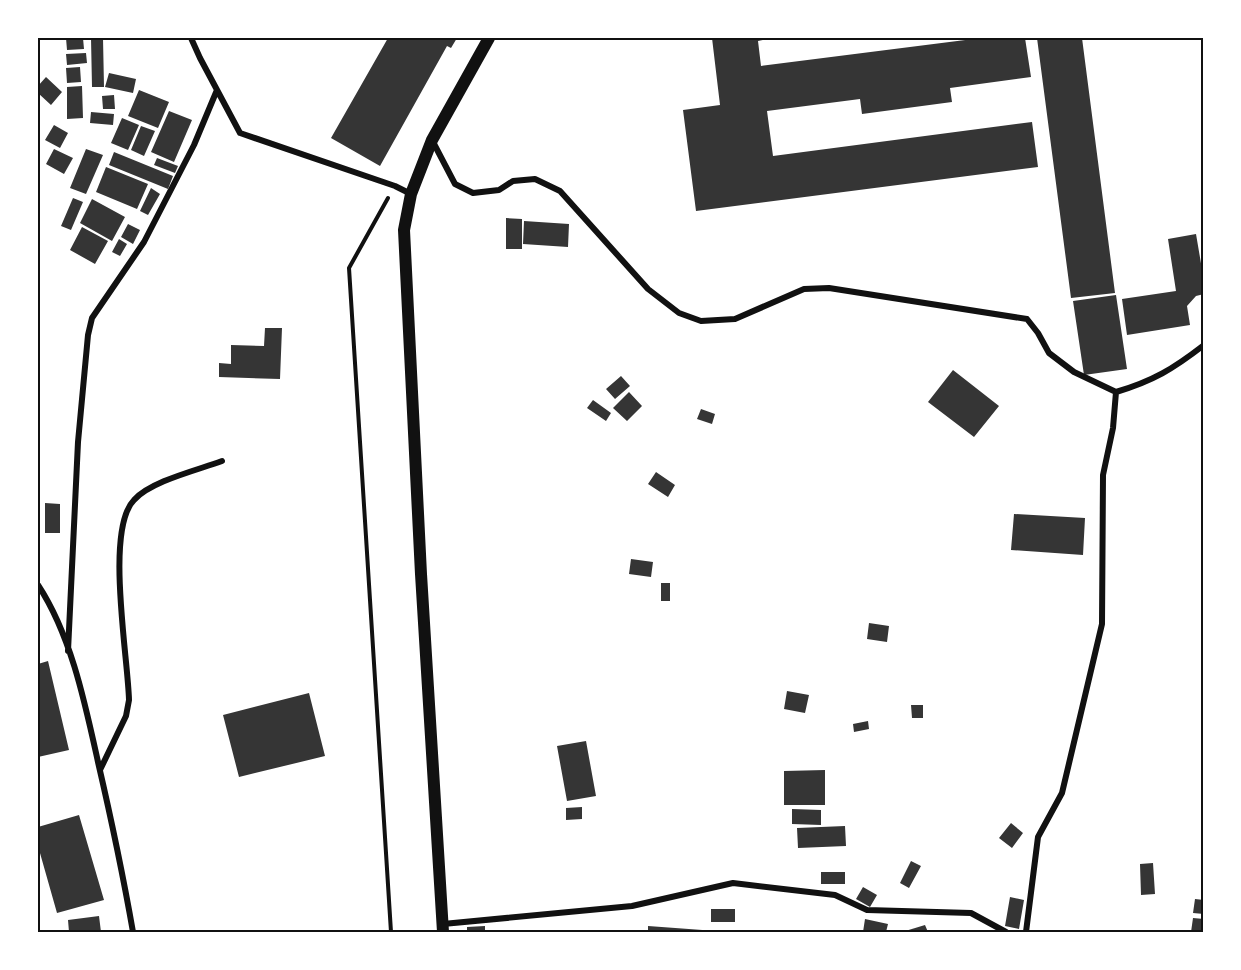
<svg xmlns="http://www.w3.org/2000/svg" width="1241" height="970" font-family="Signika,sans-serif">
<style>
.building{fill:#353535}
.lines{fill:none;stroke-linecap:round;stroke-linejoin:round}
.path{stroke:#111;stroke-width:4}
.minor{stroke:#111;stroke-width:6}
.secondary{stroke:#111;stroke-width:12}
.neatline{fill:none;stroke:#111;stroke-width:2}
</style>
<rect width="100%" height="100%" fill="#fff"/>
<path class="building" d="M 66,38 L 83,38 L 84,49 L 67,50 Z
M 91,38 L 103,38 L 104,87 L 92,87 Z
M 388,38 L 457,38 L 451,48 L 447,46 L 380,166 L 331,138 Z
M 712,38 L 773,38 L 758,41 L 761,66 L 981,38 L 1025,38 L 1031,77 L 950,88 L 952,102 L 862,114 L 860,99 L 767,111 L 773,156 L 1032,122 L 1038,167 L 696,211 L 683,110 L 720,105 Z
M 1037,38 L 1082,38 L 1115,293 L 1071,298 Z
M 86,53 L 87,63 L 67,65 L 66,54 Z
M 80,67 L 81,82 L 67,83 L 66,68 Z
M 109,73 L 136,79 L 133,93 L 105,87 Z
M 46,77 L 62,92 L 51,105 L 38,93 L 38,86 Z
M 82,86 L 83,118 L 67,119 L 67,87 Z
M 139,90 L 169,102 L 158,128 L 128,116 Z
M 114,95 L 115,109 L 103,109 L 102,96 Z
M 169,111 L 192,120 L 174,162 L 151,152 Z
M 91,112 L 114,114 L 113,125 L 90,123 Z
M 122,118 L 139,125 L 128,150 L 111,143 Z
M 54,125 L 68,133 L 60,148 L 45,140 Z
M 141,126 L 155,131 L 144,156 L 131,150 Z
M 54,149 L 73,158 L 64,174 L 46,164 Z
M 86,149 L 103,155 L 86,194 L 70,188 Z
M 114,152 L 173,176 L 168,189 L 109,165 Z
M 157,158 L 178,166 L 175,173 L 154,165 Z
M 106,167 L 148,184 L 137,209 L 96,192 Z
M 151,188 L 160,194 L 148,215 L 140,211 Z
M 73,198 L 83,202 L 71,230 L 61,226 Z
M 92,199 L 125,217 L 112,241 L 80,223 Z
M 506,218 L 522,219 L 522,249 L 506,249 Z
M 524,221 L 569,224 L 568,247 L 523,244 Z
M 128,224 L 140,230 L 133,244 L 121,237 Z
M 82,227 L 108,241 L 95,264 L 70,250 Z
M 1196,234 L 1204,281 L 1204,294 L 1196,296 L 1187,306 L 1190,325 L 1127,335 L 1122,299 L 1176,291 L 1168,239 Z
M 119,239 L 127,244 L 120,256 L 112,252 Z
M 1116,295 L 1127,369 L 1084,375 L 1073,301 Z
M 265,328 L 282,328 L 280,379 L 219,377 L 219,363 L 231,364 L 231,345 L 264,346 Z
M 953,370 L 999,406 L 974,437 L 928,402 Z
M 621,376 L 630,386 L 615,399 L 606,389 Z
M 629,392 L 642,406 L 627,421 L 613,408 Z
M 593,400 L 611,413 L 606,421 L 587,408 Z
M 701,409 L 715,414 L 712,424 L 697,419 Z
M 656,472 L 675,485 L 668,497 L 648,484 Z
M 45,503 L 60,504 L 60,533 L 45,533 Z
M 1014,514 L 1085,518 L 1083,555 L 1011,550 Z
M 631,559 L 653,562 L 651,577 L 629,574 Z
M 661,583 L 670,583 L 670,601 L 661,601 Z
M 869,623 L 889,626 L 887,642 L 867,639 Z
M 48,661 L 69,750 L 38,757 L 38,664 Z
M 787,691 L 809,695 L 805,713 L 784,709 Z
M 309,693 L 325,756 L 239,777 L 223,715 Z
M 911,705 L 923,705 L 923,718 L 912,718 Z
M 868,721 L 869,729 L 854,732 L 853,724 Z
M 586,741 L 596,796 L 567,801 L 557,746 Z
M 825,770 L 825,805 L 784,805 L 784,771 Z
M 582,807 L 582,819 L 566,820 L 566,808 Z
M 792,809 L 821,810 L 821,825 L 792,824 Z
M 79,815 L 104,900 L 57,913 L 38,846 L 38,827 Z
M 1011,823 L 1023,833 L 1012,848 L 999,838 Z
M 845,826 L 846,846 L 798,848 L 797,828 Z
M 911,861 L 921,866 L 909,888 L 900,883 Z
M 1153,863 L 1155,894 L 1141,895 L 1140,864 Z
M 821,872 L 845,872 L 845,884 L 821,884 Z
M 863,887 L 877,895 L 870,907 L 856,899 Z
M 1010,897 L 1024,900 L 1019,929 L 1005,926 Z
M 1195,899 L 1204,900 L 1204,914 L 1193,913 Z
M 711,909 L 735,909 L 735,922 L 711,922 Z
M 99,916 L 101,932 L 69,932 L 68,920 Z
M 1193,918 L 1204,919 L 1204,932 L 1191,932 Z
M 865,919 L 888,924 L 886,932 L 863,932 Z
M 925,925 L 928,932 L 902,932 Z
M 485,926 L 485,932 L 467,932 L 467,927 Z
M 648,926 L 716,931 L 716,932 L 648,932 Z"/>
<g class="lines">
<path class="path" d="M 388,198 L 349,268 L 391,932"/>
<path class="minor" d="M 191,38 L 200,58 L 240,133 L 395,186 L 411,194
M 432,140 L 455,184 L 473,193 L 499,190 L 513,181 L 535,179 L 560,191 L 648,289 L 679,313 L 701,321 L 735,319 L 804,289 L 829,288 L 1027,319 L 1038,333 L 1049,353 L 1074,372 L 1116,392
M 38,585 C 71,635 85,703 98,762 C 111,818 123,875 133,932
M 68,651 L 78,442 L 88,335 L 92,318 L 144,242 L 194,145 L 217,90
M 100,770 L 126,716 L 129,700 C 128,657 105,530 134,500 C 151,481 198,470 222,461
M 443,924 L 632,906 L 733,883 L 835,895 L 867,910 L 971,913 L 1006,932
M 1026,932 L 1038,837 L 1062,793 L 1102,624 L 1103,475 L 1113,428 L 1116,392 C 1153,381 1173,369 1204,345"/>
<path class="secondary" d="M 443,932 L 421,574 L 404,230 L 411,194 L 432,140 L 489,38"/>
</g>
<rect width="1241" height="970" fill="none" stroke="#ffffff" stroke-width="78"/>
<rect x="39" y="39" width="1163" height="892" class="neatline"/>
</svg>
